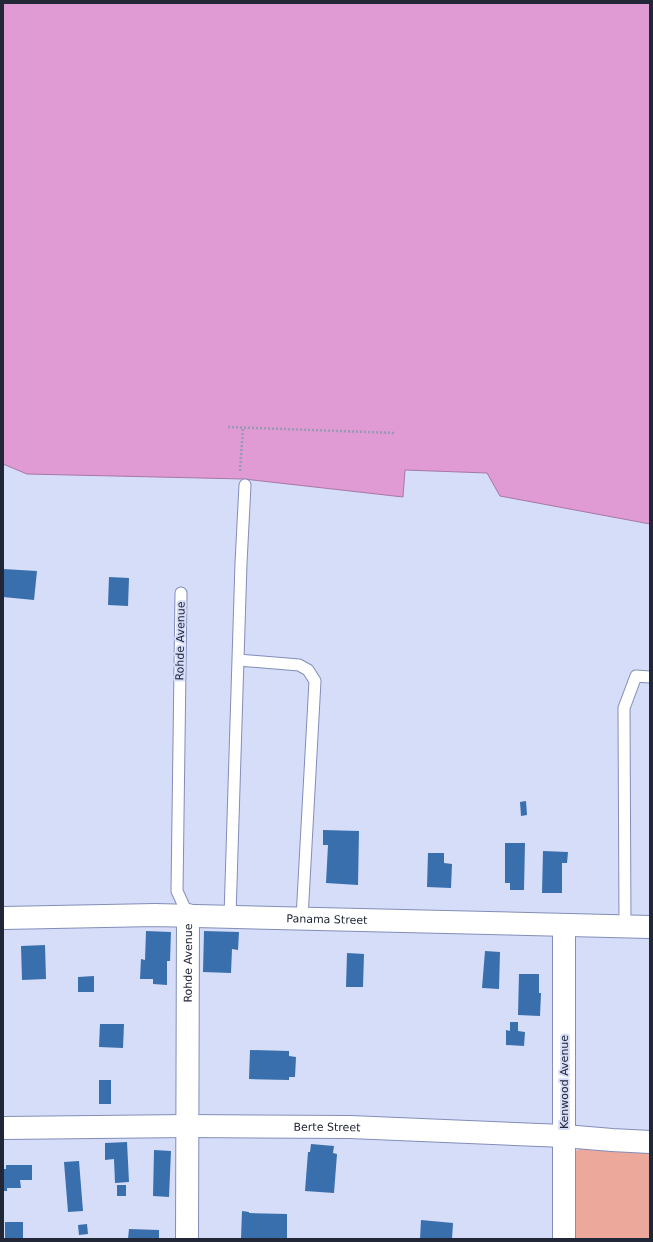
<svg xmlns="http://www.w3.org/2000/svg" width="653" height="1242" font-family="'DejaVu Sans',sans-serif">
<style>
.green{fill:#eca99b}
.water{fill:#e09ad4;stroke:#a778a5}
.building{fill:#396fac}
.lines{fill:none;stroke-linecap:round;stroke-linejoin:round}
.lane-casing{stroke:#828eb9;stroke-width:13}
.street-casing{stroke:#828eb9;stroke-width:24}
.path{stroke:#949bb3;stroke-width:2.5;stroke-dasharray:2 2;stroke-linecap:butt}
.lane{stroke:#fff;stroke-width:11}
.street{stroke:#fff;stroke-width:22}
.labels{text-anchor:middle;stroke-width:4;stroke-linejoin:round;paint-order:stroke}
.street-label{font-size:11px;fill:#222738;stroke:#d5ddf9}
</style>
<rect width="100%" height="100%" fill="#d5ddf9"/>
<path class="green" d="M 589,1145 L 650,1149 L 650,1239 L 570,1239 L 571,1153 Z"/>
<path class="water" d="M 3,3 L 650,3 L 650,524 L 500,496 L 487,473 L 405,470 L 403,497 L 244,479 L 27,474 L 3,464 Z"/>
<path class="building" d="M 3,569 L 37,571 L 34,600 L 3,597 Z
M 109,577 L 129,578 L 128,606 L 108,605 Z
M 526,801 L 527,815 L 521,816 L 520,802 Z
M 323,830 L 359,831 L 358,885 L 326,883 L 328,845 L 323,845 Z
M 505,843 L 525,843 L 524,890 L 510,890 L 510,883 L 505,883 Z
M 543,851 L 568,852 L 567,863 L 562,863 L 562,893 L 542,893 Z
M 428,853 L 444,853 L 444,863 L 452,864 L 451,888 L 427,887 Z
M 146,931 L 171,932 L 170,961 L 167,961 L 167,985 L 153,984 L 153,979 L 140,979 L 141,959 L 145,960 Z
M 204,931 L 239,932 L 238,950 L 232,949 L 231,973 L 203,972 Z
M 45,945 L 46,979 L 22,980 L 21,946 Z
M 485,951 L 500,952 L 499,989 L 482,988 Z
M 347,953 L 364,954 L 363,987 L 346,987 Z
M 519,974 L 539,974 L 539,993 L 541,993 L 540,1016 L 518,1015 Z
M 94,976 L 94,992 L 78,992 L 78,977 Z
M 510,1022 L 518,1022 L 518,1031 L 525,1032 L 524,1046 L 506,1045 L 506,1030 L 510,1031 Z
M 100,1024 L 124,1024 L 123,1048 L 99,1047 Z
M 250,1050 L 289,1051 L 289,1056 L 296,1057 L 295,1077 L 289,1077 L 289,1080 L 249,1079 Z
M 99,1080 L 111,1080 L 111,1104 L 99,1104 Z
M 127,1142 L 129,1182 L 115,1183 L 114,1159 L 105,1160 L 105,1143 Z
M 311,1144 L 334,1146 L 333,1153 L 337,1154 L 334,1193 L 305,1191 L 308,1152 L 310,1152 Z
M 154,1150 L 171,1151 L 169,1197 L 153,1196 Z
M 79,1161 L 83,1211 L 68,1212 L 64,1162 Z
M 6,1165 L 32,1165 L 32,1180 L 20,1180 L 21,1188 L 7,1188 L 7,1191 L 3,1191 L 3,1169 L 6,1169 Z
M 117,1185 L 126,1185 L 126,1196 L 117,1196 Z
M 242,1211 L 249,1212 L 249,1213 L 287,1214 L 287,1239 L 249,1238 L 249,1239 L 241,1239 Z
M 421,1220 L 453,1223 L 452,1239 L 420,1239 Z
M 5,1222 L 23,1222 L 23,1239 L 5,1239 Z
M 87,1224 L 88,1234 L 79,1235 L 78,1225 Z
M 129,1229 L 159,1230 L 159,1239 L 128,1239 Z"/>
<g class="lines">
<g class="lane-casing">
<path id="lane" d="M 181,593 L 177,891 L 188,915
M 238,660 L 299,665 L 308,670 L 315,681 L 302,918
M 230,916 L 241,563 L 245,485
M 625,926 L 624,708 L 636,676 L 650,677"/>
</g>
<g class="street-casing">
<g id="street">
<path id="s1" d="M 3,918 L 155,915 L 650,927"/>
<path id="s2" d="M 3,1128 L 188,1126 L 350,1127 L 564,1136 L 612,1140 L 650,1142"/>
<path id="s3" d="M 187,1239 L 188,915"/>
<path d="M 564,1239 L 564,926"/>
</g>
</g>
<path class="path" d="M 228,427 L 395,433
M 240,471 L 243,428"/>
<use href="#lane" class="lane"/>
<use href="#street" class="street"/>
</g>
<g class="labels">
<g class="street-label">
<text transform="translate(180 641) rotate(-89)" y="4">Rohde Avenue</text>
<text dy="4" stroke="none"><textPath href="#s1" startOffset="324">Panama Street</textPath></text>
<text dy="4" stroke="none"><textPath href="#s3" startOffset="276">Rohde Avenue</textPath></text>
<text transform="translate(564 1082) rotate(-90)" y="4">Kenwood Avenue</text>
<text dy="4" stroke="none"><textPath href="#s2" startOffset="324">Berte Street</textPath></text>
</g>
</g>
<rect width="653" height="1242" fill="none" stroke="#222738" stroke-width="8"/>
</svg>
